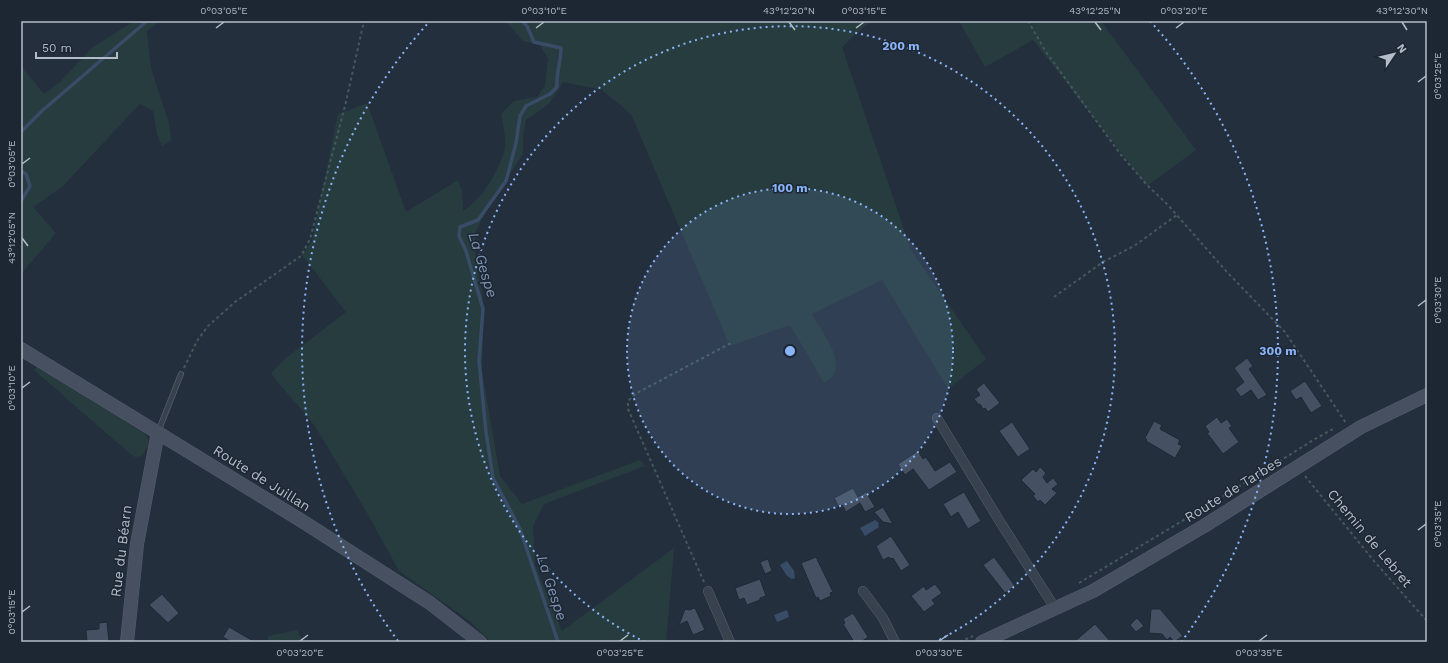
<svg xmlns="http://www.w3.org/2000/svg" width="1448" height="663" font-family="'Work Sans',sans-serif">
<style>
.green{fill:#263c3f}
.water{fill:#394c67}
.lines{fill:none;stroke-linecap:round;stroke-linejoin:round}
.stream{stroke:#394c67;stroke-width:3.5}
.building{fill:#455162;stroke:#1f2835}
.lane-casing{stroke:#565f6c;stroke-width:6}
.street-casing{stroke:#565f6c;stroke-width:10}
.secondary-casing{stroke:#565f6c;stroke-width:14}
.path{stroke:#44595c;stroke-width:2;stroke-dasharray:3 3;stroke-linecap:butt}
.lane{stroke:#38414e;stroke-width:4.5}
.street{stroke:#38414e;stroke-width:9}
.secondary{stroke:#465061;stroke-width:13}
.ticks{fill:none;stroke:#b4bcc9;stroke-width:1.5}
.ring{fill:none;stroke:#8ab4f8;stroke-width:2;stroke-dasharray:2 4}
.labels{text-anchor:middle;stroke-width:3;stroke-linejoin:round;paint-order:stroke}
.street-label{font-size:14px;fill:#b4bcc9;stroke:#1d2633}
.water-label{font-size:15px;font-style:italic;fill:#7c92b1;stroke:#1d2633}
.centre{fill:#8ab4f8;stroke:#1d2633;stroke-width:2}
.ring-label{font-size:12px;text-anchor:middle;font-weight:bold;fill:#8ab4f8;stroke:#1d2633;stroke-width:3;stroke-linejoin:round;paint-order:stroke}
.neatline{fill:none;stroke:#b4bcc9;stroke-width:1.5}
.ticks-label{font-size:10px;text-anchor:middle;fill:#b4bcc9}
</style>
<rect width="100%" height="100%" fill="#242f3e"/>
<path class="green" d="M 134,21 L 160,21 L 147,31 C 149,46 149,62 154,77 C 159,98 171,118 171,140 L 162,146 L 157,134 L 153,111 L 140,104 L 62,187 L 33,207 L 56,233 L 21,274 L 21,66 L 44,94 L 59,83 L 92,48 Z
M 505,21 L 873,21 L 865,26 L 842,47 L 911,250 L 986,359 L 948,389 L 882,280 L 812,314 C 822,333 853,368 824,383 L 790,325 L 730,346 L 631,114 L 602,90 L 563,82 L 549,104 L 526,120 L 523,136 L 523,154 L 492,200 L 475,233 L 475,253 L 484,305 L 482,371 L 500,476 L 522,504 L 640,460 L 645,466 L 544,504 L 533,526 L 535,565 L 562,631 L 674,548 L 666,642 L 491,642 L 471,622 L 399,571 L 366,511 L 315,426 L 271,374 L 282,361 L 346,312 L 302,255 L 312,241 L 338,114 L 367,103 L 406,212 L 458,180 L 462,191 L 463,211 C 483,197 497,175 504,151 C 507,139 503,126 501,114 L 514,101 L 537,97 L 545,86 L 548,59 L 540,45 L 523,41 Z
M 959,21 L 1101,21 L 1196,150 L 1147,186 L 1033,40 L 985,67 Z
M 37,367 L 144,433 C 152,442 148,447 142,456 L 135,457 L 129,453 L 34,370 Z
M 297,630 L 303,642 L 268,642 L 268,636 Z"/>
<path class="water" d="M 875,520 L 879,523 L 878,525 L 879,527 L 865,536 L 860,528 Z
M 787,561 L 794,571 L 795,578 L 792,579 L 787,576 L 780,565 Z
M 787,610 L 789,617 L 777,622 L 774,615 Z"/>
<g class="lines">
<path class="stream" d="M 522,21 L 527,26 L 534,42 L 561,48 C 561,62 556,73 557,87 L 550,94 L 526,106 L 520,116 L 516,143 L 506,181 L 478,220 L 460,227 L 459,236 L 466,251 L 483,309 L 479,361 L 486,432 L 493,478 L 520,529 L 558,642
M 21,132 L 43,110 L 147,21
M 21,171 L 26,174 L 30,186 L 21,201"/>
</g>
<path class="building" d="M 1247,358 L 1253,366 L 1249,369 L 1267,395 L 1258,400 L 1251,390 L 1241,397 L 1235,389 L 1244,382 L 1234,368 Z
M 1305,381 L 1322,406 L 1311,413 L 1301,397 L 1296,400 L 1290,391 Z
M 984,383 L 1000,403 L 988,412 L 985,408 L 983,409 L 980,404 L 979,405 L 974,399 L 980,395 L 976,389 Z
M 1217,417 L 1221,423 L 1227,419 L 1232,426 L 1229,428 L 1239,442 L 1223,454 L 1207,433 L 1209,432 L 1205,426 Z
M 1154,421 L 1162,425 L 1160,429 L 1180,440 L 1178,444 L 1182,446 L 1175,458 L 1146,441 L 1147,440 L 1145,438 Z
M 1012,422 L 1030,449 L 1018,457 L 999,431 Z
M 918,451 L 923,459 L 926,457 L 935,471 L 950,462 L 957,472 L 929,490 L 913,469 L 905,475 L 898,464 Z
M 1040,467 L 1046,473 L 1043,477 L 1047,483 L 1053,478 L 1058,484 L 1052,489 L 1057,493 L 1045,505 L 1040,500 L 1038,502 L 1033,496 L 1035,494 L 1021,480 L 1033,469 L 1036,472 Z
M 853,488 L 858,497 L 866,492 L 875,507 L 865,512 L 860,503 L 846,512 L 842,505 L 839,507 L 834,498 Z
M 964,492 L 981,521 L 968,529 L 958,512 L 951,517 L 943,504 Z
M 883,507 L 893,524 L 883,522 L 874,512 Z
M 891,536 L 910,565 L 901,571 L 893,558 L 891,559 L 889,557 L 883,560 L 876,546 Z
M 816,557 L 833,592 L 830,593 L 831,596 L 820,601 L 818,597 L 816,598 L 801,563 Z
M 994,557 L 1015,586 L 1005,593 L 983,565 Z
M 768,559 L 772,571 L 765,574 L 760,562 Z
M 760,579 L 766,596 L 760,598 L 760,600 L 747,605 L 744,598 L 739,600 L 735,588 Z
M 935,584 L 942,593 L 932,600 L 935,604 L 924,612 L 911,596 L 924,586 L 926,590 Z
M 162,594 L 179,613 L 168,623 L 149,605 Z
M 695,608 L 705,630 L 693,635 L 687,621 L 679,625 L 685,609 L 689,610 Z
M 1151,609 L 1160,609 L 1183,636 L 1174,642 L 1170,637 L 1167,640 L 1162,634 L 1149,633 Z
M 853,613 L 868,637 L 861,642 L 854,642 L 843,624 L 845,623 L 843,619 Z
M 1137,618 L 1144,626 L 1136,632 L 1130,625 Z
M 107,622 L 109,642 L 87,642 L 86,630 L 99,629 L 99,623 Z
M 1095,624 L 1111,642 L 1074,642 Z
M 229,627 L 255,642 L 231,642 L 223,637 Z"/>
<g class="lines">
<g class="lane-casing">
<path id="lane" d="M 158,432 L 181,374"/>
</g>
<g class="street-casing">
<path id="street" d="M 937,418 L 1002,525 L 1055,608
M 708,591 L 730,642
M 863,591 L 883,618 L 895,642"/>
</g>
<g class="secondary-casing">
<path id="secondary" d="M 21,349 L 302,521 L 430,603 L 480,642
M 127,642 L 137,544 L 158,432
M 982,642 L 1093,591 L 1204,526 L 1361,427 L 1427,395"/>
</g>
<path class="path" d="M 1028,21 L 1046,52 L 1121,155 L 1147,185 L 1168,205 L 1226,271 L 1285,332 L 1346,423
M 1054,297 L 1103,262 L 1134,246 L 1177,215
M 184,368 L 197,341 L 208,326 L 235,302 L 301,256 L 310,239 L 345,106 L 364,21
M 1305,476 L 1374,561 L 1427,621
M 704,582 L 628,409 L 628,401 L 635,394 L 731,343
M 1079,583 L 1222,497 L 1315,439 L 1333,429
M 960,642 L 973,636"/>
<use href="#lane" class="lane"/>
<use href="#street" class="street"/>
<use href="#secondary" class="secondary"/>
</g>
<path class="ticks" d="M 789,22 L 795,30M 1095,22 L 1101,30M 1402,22 L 1407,30M 216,28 L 224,22M 536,28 L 544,22M 856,28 L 864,22M 1176,28 L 1184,22M 1418,82 L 1426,76M 22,164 L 30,158M 22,238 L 28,246M 1418,306 L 1426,300M 22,388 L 30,382M 1418,530 L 1426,524M 22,612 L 30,606M 300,641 L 308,635M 620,641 L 628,635M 939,641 L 948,635M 1259,641 L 1267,635"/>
<circle cx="790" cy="351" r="163" fill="#8ab4f8" fill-opacity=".12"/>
<g class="ring">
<circle cx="790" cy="351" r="163"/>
<path d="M645 642A325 325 0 1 1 935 642"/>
<path d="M398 641A488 488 0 0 1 430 21M1150 21A488 488 0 0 1 1182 641"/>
</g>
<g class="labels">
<g class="street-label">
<text transform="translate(262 478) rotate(32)" y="5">Route de Juillan</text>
<text transform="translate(1233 489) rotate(-32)" y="5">Route de Tarbes</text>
<text transform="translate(1370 538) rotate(50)" y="5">Chemin de Lebret</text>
<text transform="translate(121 551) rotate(-83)" y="5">Rue du Béarn</text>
</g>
<g class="water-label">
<text transform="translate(483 265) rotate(73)" y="5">La Gespe</text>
<text transform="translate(552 588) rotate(72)" y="5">La Gespe</text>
</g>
</g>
<circle cx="790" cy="351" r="6" class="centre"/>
<g class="ring-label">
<text x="901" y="50">200 m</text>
<text x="790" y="192">100 m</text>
<text x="1278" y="355">300 m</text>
</g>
<rect width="1448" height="663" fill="none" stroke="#1d2633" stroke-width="44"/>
<g transform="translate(1394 54) rotate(55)" stroke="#1d2633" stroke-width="3" paint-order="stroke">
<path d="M0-3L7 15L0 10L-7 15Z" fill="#b4bcc9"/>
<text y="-6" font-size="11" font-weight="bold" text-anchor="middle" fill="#b4bcc9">N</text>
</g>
<path d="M36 52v6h81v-6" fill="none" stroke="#b4bcc9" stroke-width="2"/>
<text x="42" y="52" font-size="12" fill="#b4bcc9" stroke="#1d2633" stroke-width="3" paint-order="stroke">50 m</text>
<rect x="22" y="22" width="1404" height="619" class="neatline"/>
<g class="ticks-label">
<text x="224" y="14">0°03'05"E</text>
<text x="544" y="14">0°03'10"E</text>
<text x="789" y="14">43°12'20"N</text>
<text x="864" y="14">0°03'15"E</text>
<text x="1095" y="14">43°12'25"N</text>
<text x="1184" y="14">0°03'20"E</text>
<text x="1402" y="14">43°12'30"N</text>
<text transform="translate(1437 76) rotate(-90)" y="4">0°03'25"E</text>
<text transform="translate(11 164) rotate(-90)" y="4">0°03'05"E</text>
<text transform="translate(11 238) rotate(-90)" y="4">43°12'05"N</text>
<text transform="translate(1437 300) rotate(-90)" y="4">0°03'30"E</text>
<text transform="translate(11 388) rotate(-90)" y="4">0°03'10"E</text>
<text transform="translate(1437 524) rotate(-90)" y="4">0°03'35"E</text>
<text transform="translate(11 612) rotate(-90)" y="4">0°03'15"E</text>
<text x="300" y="656">0°03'20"E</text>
<text x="620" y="656">0°03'25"E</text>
<text x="939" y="656">0°03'30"E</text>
<text x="1259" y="656">0°03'35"E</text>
</g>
</svg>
